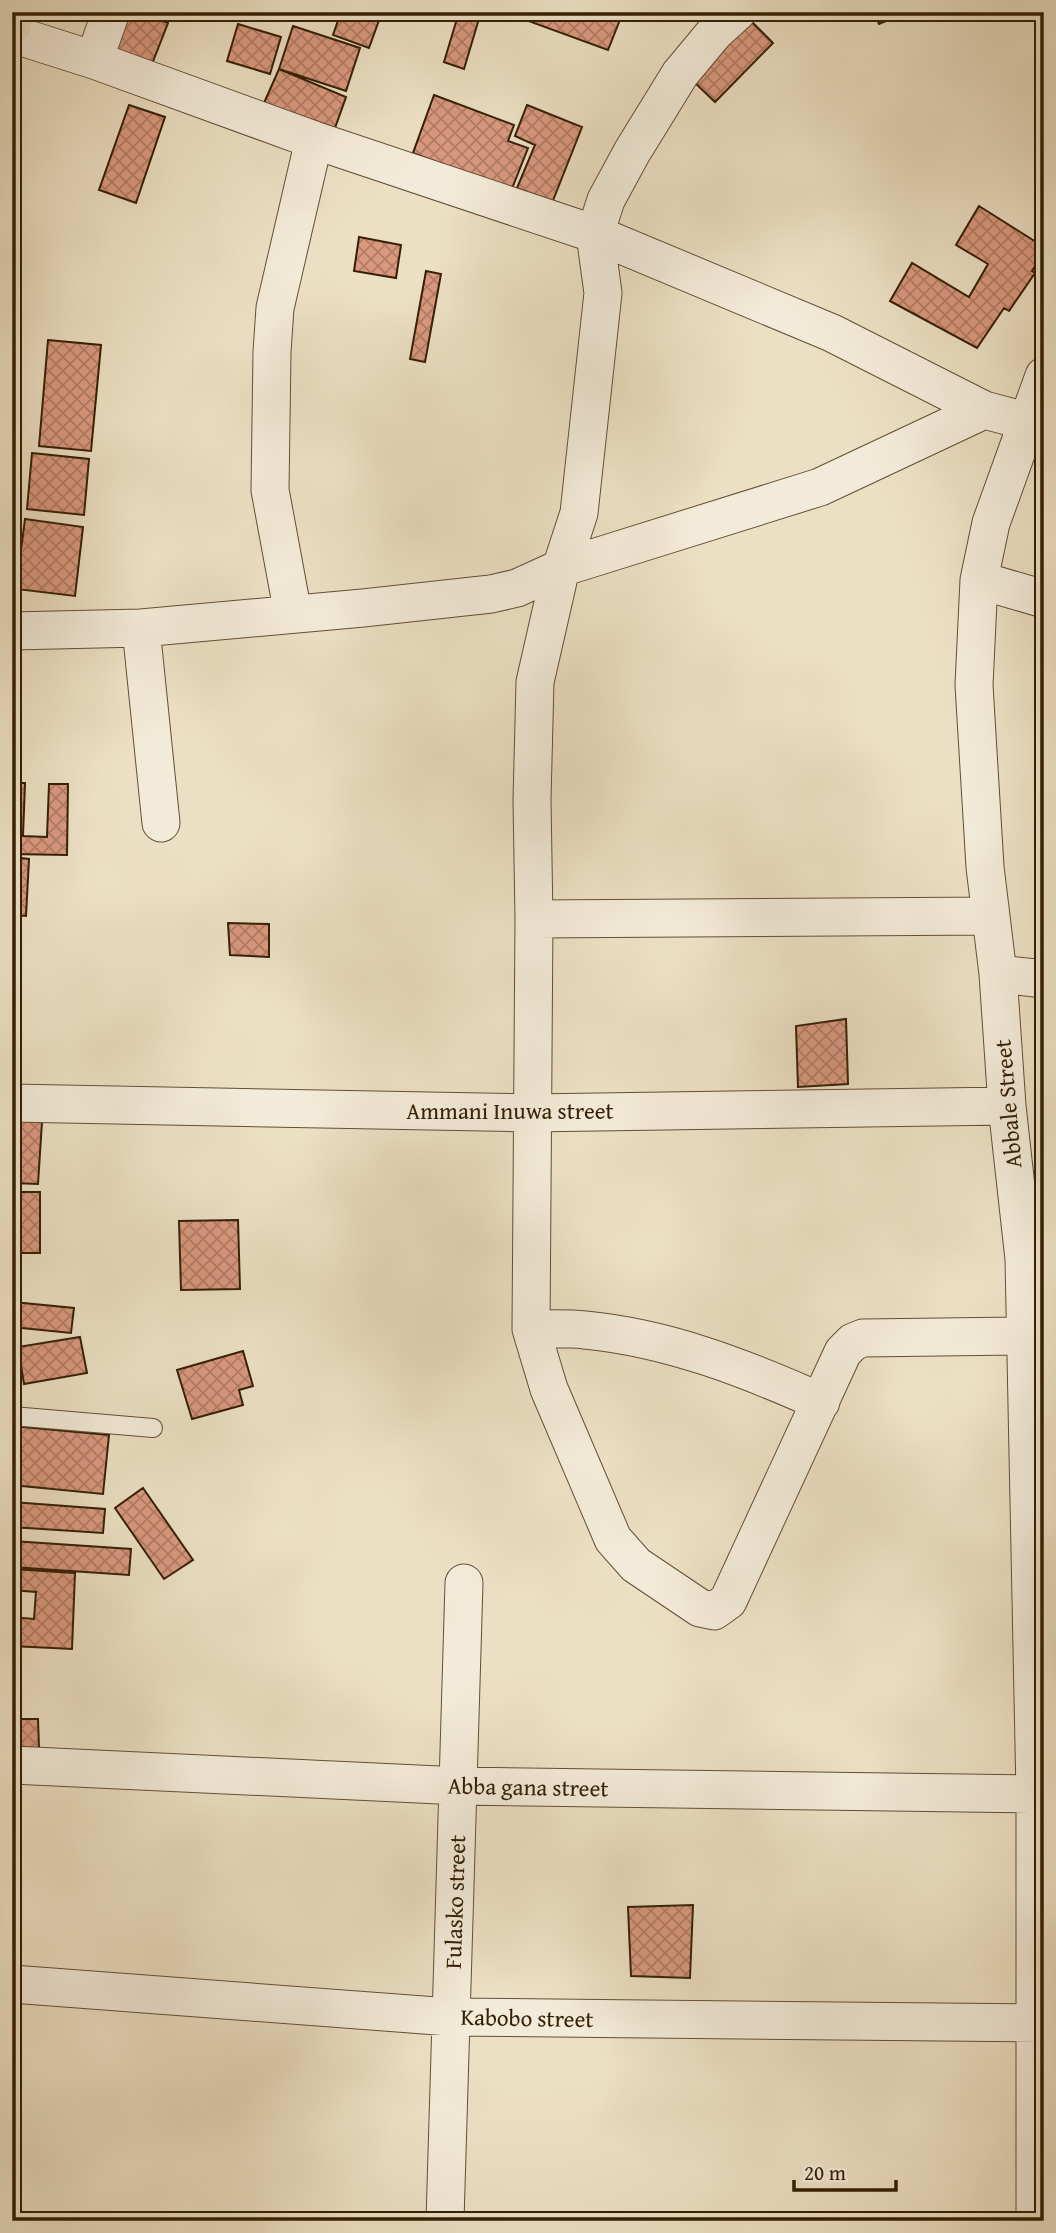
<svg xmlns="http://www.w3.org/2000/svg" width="1056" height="2233" font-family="'Gentium Book Plus',serif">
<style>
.building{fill:url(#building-cross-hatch);stroke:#341f05;stroke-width:2}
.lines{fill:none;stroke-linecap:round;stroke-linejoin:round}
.service-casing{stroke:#624f35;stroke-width:20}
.minor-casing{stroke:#624f35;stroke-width:39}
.trunk-casing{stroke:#341f05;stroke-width:41}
.service{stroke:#f3ebd9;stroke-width:18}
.minor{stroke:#f3ebd9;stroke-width:37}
.trunk{stroke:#ece0c4;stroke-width:38}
.labels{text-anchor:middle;stroke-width:6;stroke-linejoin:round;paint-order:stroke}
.street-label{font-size:23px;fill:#341f05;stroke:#f3ebd9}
</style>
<defs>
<pattern id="building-cross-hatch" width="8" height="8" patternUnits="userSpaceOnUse" patternTransform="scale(1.75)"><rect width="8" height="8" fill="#da997f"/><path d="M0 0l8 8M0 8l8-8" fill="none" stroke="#b27c66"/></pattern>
</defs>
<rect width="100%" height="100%" fill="#ece0c4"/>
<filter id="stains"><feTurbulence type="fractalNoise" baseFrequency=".00286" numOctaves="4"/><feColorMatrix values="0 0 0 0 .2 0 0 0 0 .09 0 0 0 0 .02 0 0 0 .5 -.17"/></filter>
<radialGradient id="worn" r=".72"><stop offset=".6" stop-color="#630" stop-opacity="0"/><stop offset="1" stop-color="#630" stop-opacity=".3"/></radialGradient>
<path class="building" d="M 126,12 L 142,12 L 168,23 L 152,64 L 111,48 Z
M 341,12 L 382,12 L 369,48 L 333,35 Z
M 459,12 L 481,12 L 464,69 L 444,62 Z
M 504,12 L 623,12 L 608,50 Z
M 874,12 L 908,12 L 879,24 Z
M 750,20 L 773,43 L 715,102 L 691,79 Z
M 238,24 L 281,37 L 270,74 L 227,61 Z
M 293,26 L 360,48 L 346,91 L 279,69 Z
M 279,69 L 346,97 L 335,128 L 264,103 Z
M 434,95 L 514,125 L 508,141 L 528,148 L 511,191 L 413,153 Z
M 129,105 L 165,117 L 136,203 L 99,190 Z
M 527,105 L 582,127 L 552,203 L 517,188 L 535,145 L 515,136 Z
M 979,206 L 1044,247 L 1044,253 L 1032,271 L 1035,273 L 1009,311 L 1004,308 L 977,348 L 890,301 L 912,263 L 969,297 L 988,264 L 956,245 Z
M 359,237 L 401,245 L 396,278 L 354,271 Z
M 426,271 L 441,274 L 425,362 L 410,359 Z
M 48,340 L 101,345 L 91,451 L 39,446 Z
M 32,453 L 89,459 L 84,515 L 27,509 Z
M 25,519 L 83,527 L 75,596 L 16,589 Z
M 12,783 L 25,783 L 23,836 L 47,837 L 49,784 L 68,784 L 67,855 L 12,854 Z
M 12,857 L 29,859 L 26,916 L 12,915 Z
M 228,923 L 269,924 L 269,957 L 230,955 Z
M 846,1019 L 848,1084 L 798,1087 L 796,1026 Z
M 12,1120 L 42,1122 L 38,1184 L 12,1183 Z
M 12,1192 L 40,1192 L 40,1253 L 13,1253 Z
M 238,1220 L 240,1289 L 181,1290 L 179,1221 Z
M 13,1302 L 74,1308 L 71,1333 L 12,1327 Z
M 80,1337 L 87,1373 L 24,1384 L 18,1347 Z
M 243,1351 L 253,1386 L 239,1390 L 243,1405 L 192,1419 L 177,1370 Z
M 12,1426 L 109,1435 L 103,1494 L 12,1485 Z
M 143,1488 L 193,1560 L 164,1579 L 115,1508 Z
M 12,1502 L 105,1509 L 103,1533 L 12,1527 Z
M 12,1541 L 131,1549 L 129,1575 L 12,1567 Z
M 12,1569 L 75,1573 L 72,1649 L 12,1646 L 12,1617 L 34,1619 L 36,1592 L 12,1590 Z
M 12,1719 L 38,1719 L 39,1748 L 12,1748 Z
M 693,1905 L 690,1978 L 631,1976 L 628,1907 Z"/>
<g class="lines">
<g class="service-casing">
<path id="service" d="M 12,1416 L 153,1428"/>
</g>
<g class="minor-casing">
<path id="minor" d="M 737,12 L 715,32 L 680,74 L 632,152 L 606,200 L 595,234 L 603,293 L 579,513 L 561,568 L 535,682 L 532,800 L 534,919 L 531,1329 L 549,1389 L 613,1539 L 636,1565 L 700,1608 L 714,1611 L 728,1601 L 843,1352 L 853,1342 L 863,1338 L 1025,1336
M 12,34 L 94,60 L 314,140 L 595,234 L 832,333 L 984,410 L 1026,421
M 94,60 L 111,12
M 979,580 L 1044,599
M 293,614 L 270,490 L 272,352 L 275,308 L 314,140
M 141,628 L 161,823
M 12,631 L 141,628 L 363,608 L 491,594 L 517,588 L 561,568 L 820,487 L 984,410
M 534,919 L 991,916
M 998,974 L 1044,979
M 12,1103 L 531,1113 L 1007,1106
M 531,1329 C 549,1329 567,1328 585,1330 C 668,1338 745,1368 821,1402
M 12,1765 L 460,1786 L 1044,1794
M 12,1984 L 450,2017 L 1044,2023
M 445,2221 C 450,2008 459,1796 464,1583
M 1035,2221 L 1035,1794 L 1024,1259 L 1007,1106 L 998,974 L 985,867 L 974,685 L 979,580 L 991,523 L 1044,376"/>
</g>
<g class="trunk-casing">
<path id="trunk" d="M 12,25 L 14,12"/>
</g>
<use href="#service" class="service"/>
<use href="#minor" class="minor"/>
<use href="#trunk" class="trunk"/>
</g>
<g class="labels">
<g class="street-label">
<text transform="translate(1008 1104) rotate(-95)" y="8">Abbale Street</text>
<text x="510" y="1119">Ammani Inuwa street</text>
<text transform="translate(528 1787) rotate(1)" y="8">Abba gana street</text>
<text transform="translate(455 1902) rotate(-88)" y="8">Fulasko street</text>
<text transform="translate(527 2018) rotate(1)" y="8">Kabobo street</text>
</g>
</g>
<rect width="1056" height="2233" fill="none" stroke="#ece0c4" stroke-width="42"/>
<rect x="14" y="14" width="1028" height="2205" fill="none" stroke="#341f05" stroke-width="3.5"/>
<rect x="21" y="21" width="1014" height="2191" fill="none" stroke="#341f05" stroke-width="2"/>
<path d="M794 2180v10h102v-10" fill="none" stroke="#341f05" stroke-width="3.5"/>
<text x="804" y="2180" font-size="21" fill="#341f05" stroke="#f3ebd9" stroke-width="5" paint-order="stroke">20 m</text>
<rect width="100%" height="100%" filter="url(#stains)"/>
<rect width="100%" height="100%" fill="url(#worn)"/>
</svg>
